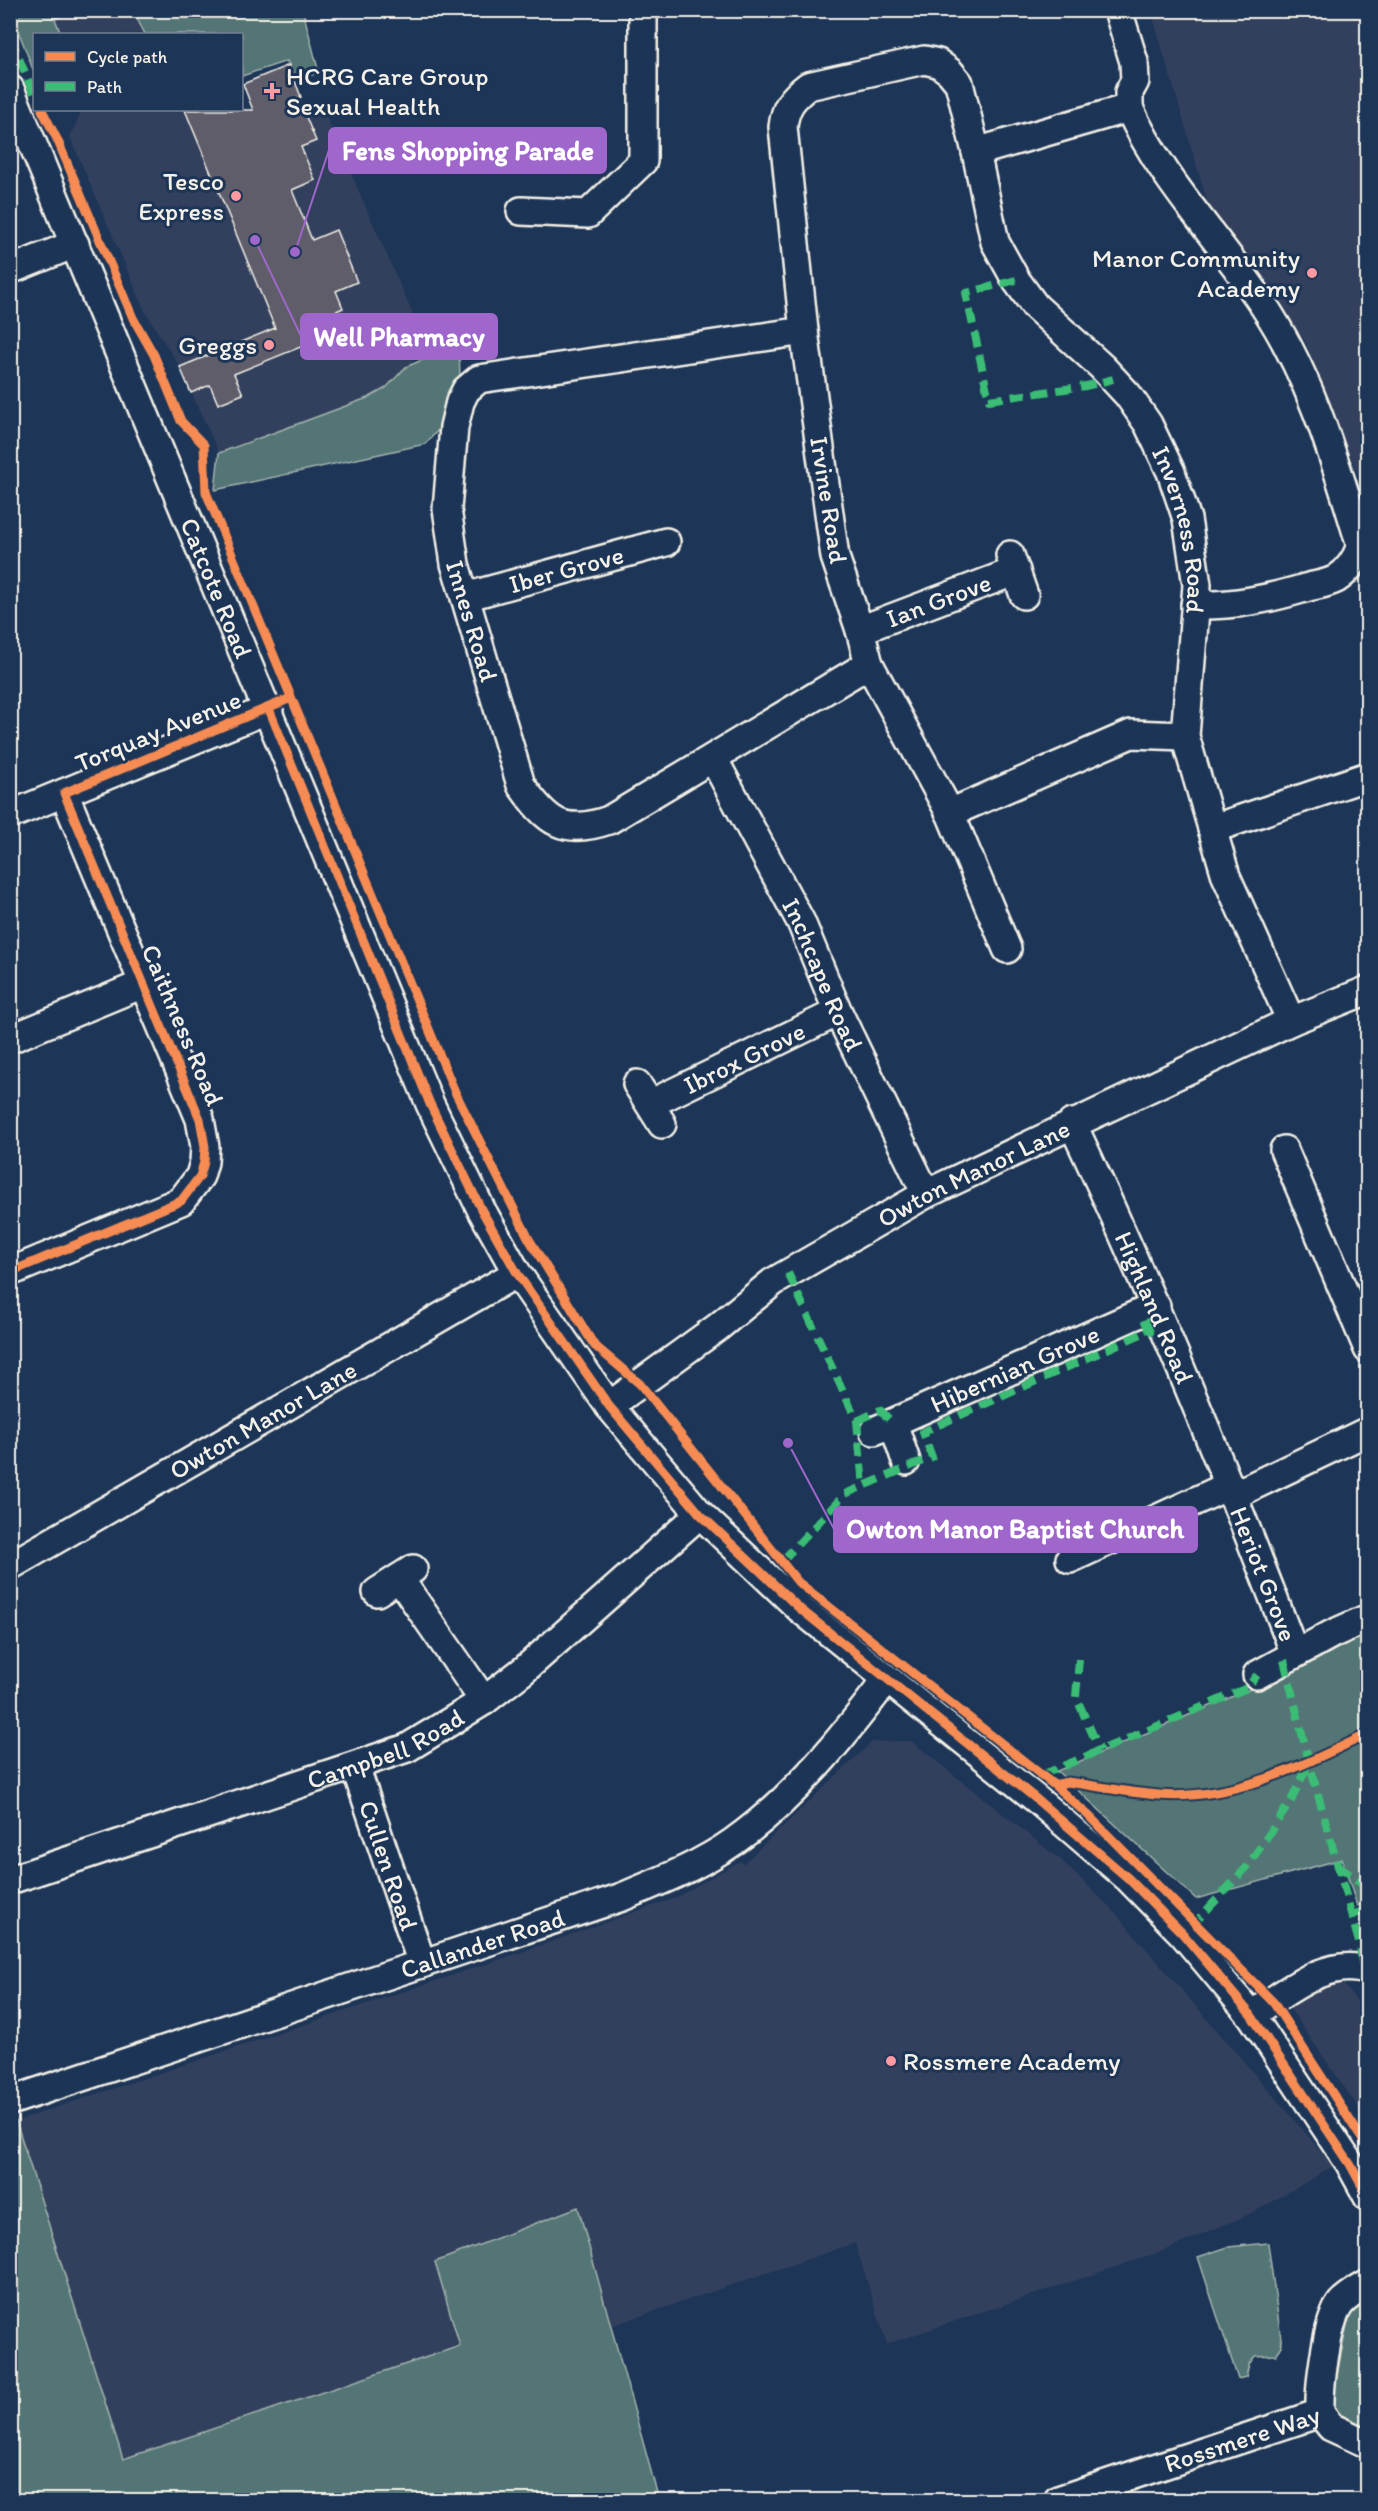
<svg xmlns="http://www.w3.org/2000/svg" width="1378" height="2511" font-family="Itim,sans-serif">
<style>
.built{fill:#31415d}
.green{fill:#537575;stroke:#a4b3ae;stroke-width:1.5}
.building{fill:#5f5d6a;stroke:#f4f1e8;stroke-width:1.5}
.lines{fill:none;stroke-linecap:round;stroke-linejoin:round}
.minor-casing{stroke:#f4f1e8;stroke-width:32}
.minor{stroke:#1d3557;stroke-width:27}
.quiet{stroke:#3abd76;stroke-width:8;stroke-dasharray:15 8;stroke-linecap:butt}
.cycleway-casing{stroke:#1d3557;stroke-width:13}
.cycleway{stroke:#f68b52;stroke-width:9}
.poi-dot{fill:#ff9aa2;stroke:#1d3557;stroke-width:2}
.labels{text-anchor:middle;stroke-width:6;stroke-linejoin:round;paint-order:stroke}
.poi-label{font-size:26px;fill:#f4f1e8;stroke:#1d3557;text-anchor:end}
.street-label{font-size:26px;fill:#f4f1e8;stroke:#1d3557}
.leader{fill:none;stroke:#9f67cb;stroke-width:2}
.callout-dot{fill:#9f67cb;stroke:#1d3557;stroke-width:2}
.callout{fill:#9f67cb;stroke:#9f67cb;stroke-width:2}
.callout-label{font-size:27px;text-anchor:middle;font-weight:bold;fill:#fff}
</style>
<rect width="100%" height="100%" fill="#1d3557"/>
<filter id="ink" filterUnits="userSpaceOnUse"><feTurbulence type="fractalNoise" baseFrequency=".0167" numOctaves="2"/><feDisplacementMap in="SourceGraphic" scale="12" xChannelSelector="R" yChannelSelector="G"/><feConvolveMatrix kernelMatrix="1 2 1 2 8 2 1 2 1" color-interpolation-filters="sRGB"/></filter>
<g filter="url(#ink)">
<path class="built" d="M 76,11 L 133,11 L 145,34 L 61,34 L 55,19 Z
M 1151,11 L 1367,11 L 1367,497 L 1306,343 L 1208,204 Z
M 320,103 L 427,346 L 386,388 L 370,397 L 219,453 L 180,367 L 146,313 L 70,137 L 82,110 L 237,110 L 247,135 Z
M 911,1741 L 1062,1861 L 1111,1908 L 1334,2166 L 1254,2212 L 1163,2251 L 887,2344 L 855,2243 L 611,2326 L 578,2207 L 460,2346 L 123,2459 L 16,2121 L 510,1956 L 675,1898 L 740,1861 L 743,1864 L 872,1742 Z
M 1340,1979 L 1367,2015 L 1367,2120 L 1289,2007 Z"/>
<path class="green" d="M 28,11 L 76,11 L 55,19 L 61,34 L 34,34 L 34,72 L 13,17 Z
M 133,11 L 303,11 L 319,73 L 294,80 L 287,61 L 242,76 L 242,34 L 145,34 Z
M 459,344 L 460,381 L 446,422 L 425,444 L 215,490 L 219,453 L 370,397 L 386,388 L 406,367 Z
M 1367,1632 L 1367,1902 L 1357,1906 L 1342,1859 L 1196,1899 L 1057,1771 L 1307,1665 Z
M 16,2121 L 123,2459 L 460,2346 L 435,2262 L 578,2207 L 659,2500 L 11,2500 L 10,2122 Z
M 1268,2243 L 1282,2346 L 1276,2355 L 1255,2356 L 1249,2364 L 1246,2377 L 1238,2379 L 1198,2257 L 1228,2247 Z
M 1367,2298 L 1367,2429 L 1330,2409 L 1350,2310 Z"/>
<path class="building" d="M 289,65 L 301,97 L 298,98 L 316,141 L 301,147 L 315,180 L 292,190 L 312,240 L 336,230 L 357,282 L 336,291 L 343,308 L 323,317 L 330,335 L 234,374 L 243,394 L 218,404 L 210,385 L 191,393 L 180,367 L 275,328 L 185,110 L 253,110 L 243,84 Z"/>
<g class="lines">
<g class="minor-casing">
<g id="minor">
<path d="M 1118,10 L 1134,62 L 1135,81 L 1129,92 L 1129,108"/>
<path id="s1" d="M 10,89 L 430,1104 L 481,1209 L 517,1273 L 609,1406 L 700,1514 L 799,1608 L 1035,1798 L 1129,1879 L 1183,1934 L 1251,2015 L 1350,2164 L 1368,2197"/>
<path d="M 976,152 L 1129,108 C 1161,180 1219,238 1262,303 C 1312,377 1335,462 1361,546 C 1356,559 1349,571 1336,579 C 1327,584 1315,585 1305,588 C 1268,599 1234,606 1195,605"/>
<path d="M 521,211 L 588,214 L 643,161 L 643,10"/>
<path d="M 10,270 L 75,244"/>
<path id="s2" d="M 804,331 L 479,379 L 466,390 L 460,402 L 454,427 L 447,509 L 455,564 L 521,785 C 547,822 563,836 609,820 L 869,664"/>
<path d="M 1010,555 L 1024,595"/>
<path id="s3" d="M 465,597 L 666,542"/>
<path id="s4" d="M 860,630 L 1016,571"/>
<path id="s5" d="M 1185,736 L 1131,734 L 950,813 L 869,664 L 860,630 L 835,557 L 804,331 L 783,127 C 785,107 792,98 808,86 L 924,60 L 938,63 L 950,72 L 959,83 L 976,152 L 995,242 L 1016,280 L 1035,306 L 1102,367 L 1128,395 L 1148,424 L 1171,472 L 1187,519 L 1197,585 L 1185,736 L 1226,876 L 1291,1021"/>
<path id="s6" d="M 713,758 L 801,922 L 838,1012 L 926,1194"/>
<path d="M 950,813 L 1007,949"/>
<path d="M 10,815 L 269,709"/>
<path d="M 1212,829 L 1368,776"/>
<path d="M 10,1039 L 143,984"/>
<path d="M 637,1084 L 662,1124"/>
<path id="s7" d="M 650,1104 L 838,1012"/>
<path id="s8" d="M 1072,1123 C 1154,1297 1226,1474 1295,1654"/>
<path d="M 1284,1150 L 1368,1349"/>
<path d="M 10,1272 L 181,1201 L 200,1176 L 204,1162 L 205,1147 L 200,1119 L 64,793"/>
<path id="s9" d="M 609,1406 L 718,1327 L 773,1282 L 926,1194 L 1291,1021 L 1368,990"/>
<path d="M 893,1423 L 906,1461"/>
<path id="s10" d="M 874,1431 L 1156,1306"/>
<path d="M 1234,1495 L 1368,1431"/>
<path d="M 1070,1559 L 1230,1485"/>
<path id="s11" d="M 10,1566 L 517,1273"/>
<path d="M 399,1578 L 484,1701"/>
<path d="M 377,1592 L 413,1569"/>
<path d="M 1257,1675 L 1332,1634 L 1368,1618"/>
<path id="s12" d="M 355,1766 L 422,1964"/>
<path id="s13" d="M 10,1880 L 407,1748 L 484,1701 L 524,1670 L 700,1514"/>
<path d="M 1251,2015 C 1282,1996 1328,1955 1368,1971"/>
<path id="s14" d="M 10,2101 L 622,1897 C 660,1881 699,1866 733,1842 C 794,1799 842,1738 887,1679"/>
<path d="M 1320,2413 C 1319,2390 1326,2321 1341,2303 C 1348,2295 1358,2290 1368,2284"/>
<path d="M 1320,2413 L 1331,2427 L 1368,2444"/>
<path id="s15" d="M 1058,2500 L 1320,2413"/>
</g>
</g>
<use href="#minor" class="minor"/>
<path class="quiet" d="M 10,37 L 34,94
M 1016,280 L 966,293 L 989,400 L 1086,386 L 1113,379
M 788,1273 L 857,1421 L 863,1486
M 857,1421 L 880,1410 L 893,1423
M 782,1561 L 845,1494 L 932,1457 L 923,1432 L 1141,1334 L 1150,1332 L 1141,1313
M 1079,1659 L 1076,1697 L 1100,1751
M 1284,1660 L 1309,1762 L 1360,1946 L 1363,1969
M 1042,1775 L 1247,1688 L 1257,1675
M 1338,1865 L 1368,1889
M 1354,1914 L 1368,1910
M 1191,1927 L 1247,1867 L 1291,1801 L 1309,1762"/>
<g class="cycleway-casing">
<path id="cycleway" d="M 42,110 L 57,139 L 133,318 L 154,355 L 181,421 L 204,445 L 206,492 L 455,1092 L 529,1239 L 594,1345 L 640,1384 L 798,1582 L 1054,1785 L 1088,1815 L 1273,2002 L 1368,2148
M 269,709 L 430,1104 L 481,1209 L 517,1273 L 609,1406 L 700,1514 L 799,1608 L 1035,1798 L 1129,1879 L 1183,1934 L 1251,2015 L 1350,2164 L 1368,2197
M 10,1272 L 181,1201 L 200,1176 L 204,1162 L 205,1147 L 200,1119 L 64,793 L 291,698
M 1054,1785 L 1068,1782 C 1098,1786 1129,1793 1159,1795 C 1233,1801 1303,1765 1368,1734"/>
</g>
<use href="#cycleway" class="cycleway"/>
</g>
</g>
<g class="poi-dot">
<path d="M269 82h6v6h6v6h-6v6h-6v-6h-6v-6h6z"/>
<circle cx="236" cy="196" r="6"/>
<circle cx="1312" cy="273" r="6"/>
<circle cx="269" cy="345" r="6"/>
<circle cx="891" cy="2061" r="6"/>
</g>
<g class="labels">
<g class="poi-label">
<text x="286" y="85" text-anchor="start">HCRG Care Group<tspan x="286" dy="30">Sexual Health</tspan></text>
<text x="224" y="190">Tesco<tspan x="224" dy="30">Express</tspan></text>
<text x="1300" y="267">Manor Community<tspan x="1300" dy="30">Academy</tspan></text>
<text x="257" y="354">Greggs</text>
<text x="903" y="2070" text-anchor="start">Rossmere Academy</text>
</g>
<g class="street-label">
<text transform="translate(829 500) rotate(81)" y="9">Irvine Road</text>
<text dy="9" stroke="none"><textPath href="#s5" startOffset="1694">Inverness Road</textPath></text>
<text dy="9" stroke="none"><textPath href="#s3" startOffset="105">Iber Grove</textPath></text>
<text dy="9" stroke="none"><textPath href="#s1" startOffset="540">Catcote Road</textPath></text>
<text dy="9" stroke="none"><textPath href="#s4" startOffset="84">Ian Grove</textPath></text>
<text dy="9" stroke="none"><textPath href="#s2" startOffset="582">Innes Road</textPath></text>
<text transform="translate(158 731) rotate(-22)" y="9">Torquay Avenue</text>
<text dy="9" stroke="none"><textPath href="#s6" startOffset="243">Inchcape Road</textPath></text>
<text transform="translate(183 1025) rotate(67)" y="9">Caithness Road</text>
<text dy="9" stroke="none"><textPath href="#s7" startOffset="105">Ibrox Grove</textPath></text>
<text dy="9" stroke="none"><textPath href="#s9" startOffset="434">Owton Manor Lane</textPath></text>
<text dy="9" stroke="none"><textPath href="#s8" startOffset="202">Highland Road</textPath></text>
<text dy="9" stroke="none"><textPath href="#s10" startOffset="154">Hibernian Grove</textPath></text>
<text dy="9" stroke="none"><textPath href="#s11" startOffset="292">Owton Manor Lane</textPath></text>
<text dy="9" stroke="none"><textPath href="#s8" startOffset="490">Heriot Grove</textPath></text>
<text dy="9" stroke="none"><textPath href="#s13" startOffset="398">Campbell Road</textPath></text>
<text dy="9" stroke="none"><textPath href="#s12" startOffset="105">Cullen Road</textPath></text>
<text dy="9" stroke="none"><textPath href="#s14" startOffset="498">Callander Road</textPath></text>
<text dy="9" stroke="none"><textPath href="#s15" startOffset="194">Rossmere Way</textPath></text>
</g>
</g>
<path class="leader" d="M295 252L329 150M255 240L301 336M788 1443L834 1529"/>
<g class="callout-dot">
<circle cx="295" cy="252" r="6"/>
<circle cx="255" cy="240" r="6"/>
<circle cx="788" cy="1443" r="6"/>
</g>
<g class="callout">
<rect x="329" y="128" width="277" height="45" rx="6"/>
<rect x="301" y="314" width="196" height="45" rx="6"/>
<rect x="834" y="1507" width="363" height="45" rx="6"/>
</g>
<g class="callout-label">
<text x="468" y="160">Fens Shopping Parade</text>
<text x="399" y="346">Well Pharmacy</text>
<text x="1015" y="1538">Owton Manor Baptist Church</text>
</g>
<rect width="1378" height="2511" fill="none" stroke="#1d3557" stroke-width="36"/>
<rect x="18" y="18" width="1342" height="2475" fill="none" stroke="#f4f1e8" stroke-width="2" filter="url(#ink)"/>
<rect x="33" y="33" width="210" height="78" fill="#1d3557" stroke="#738091" stroke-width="1.5"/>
<rect x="45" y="52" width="30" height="9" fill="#f68b52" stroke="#738091" stroke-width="1.5"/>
<text x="87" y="63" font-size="18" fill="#f4f1e8">Cycle path</text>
<rect x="45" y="82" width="30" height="9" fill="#3abd76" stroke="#738091" stroke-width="1.5"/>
<text x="87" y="93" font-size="18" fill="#f4f1e8">Path</text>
</svg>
